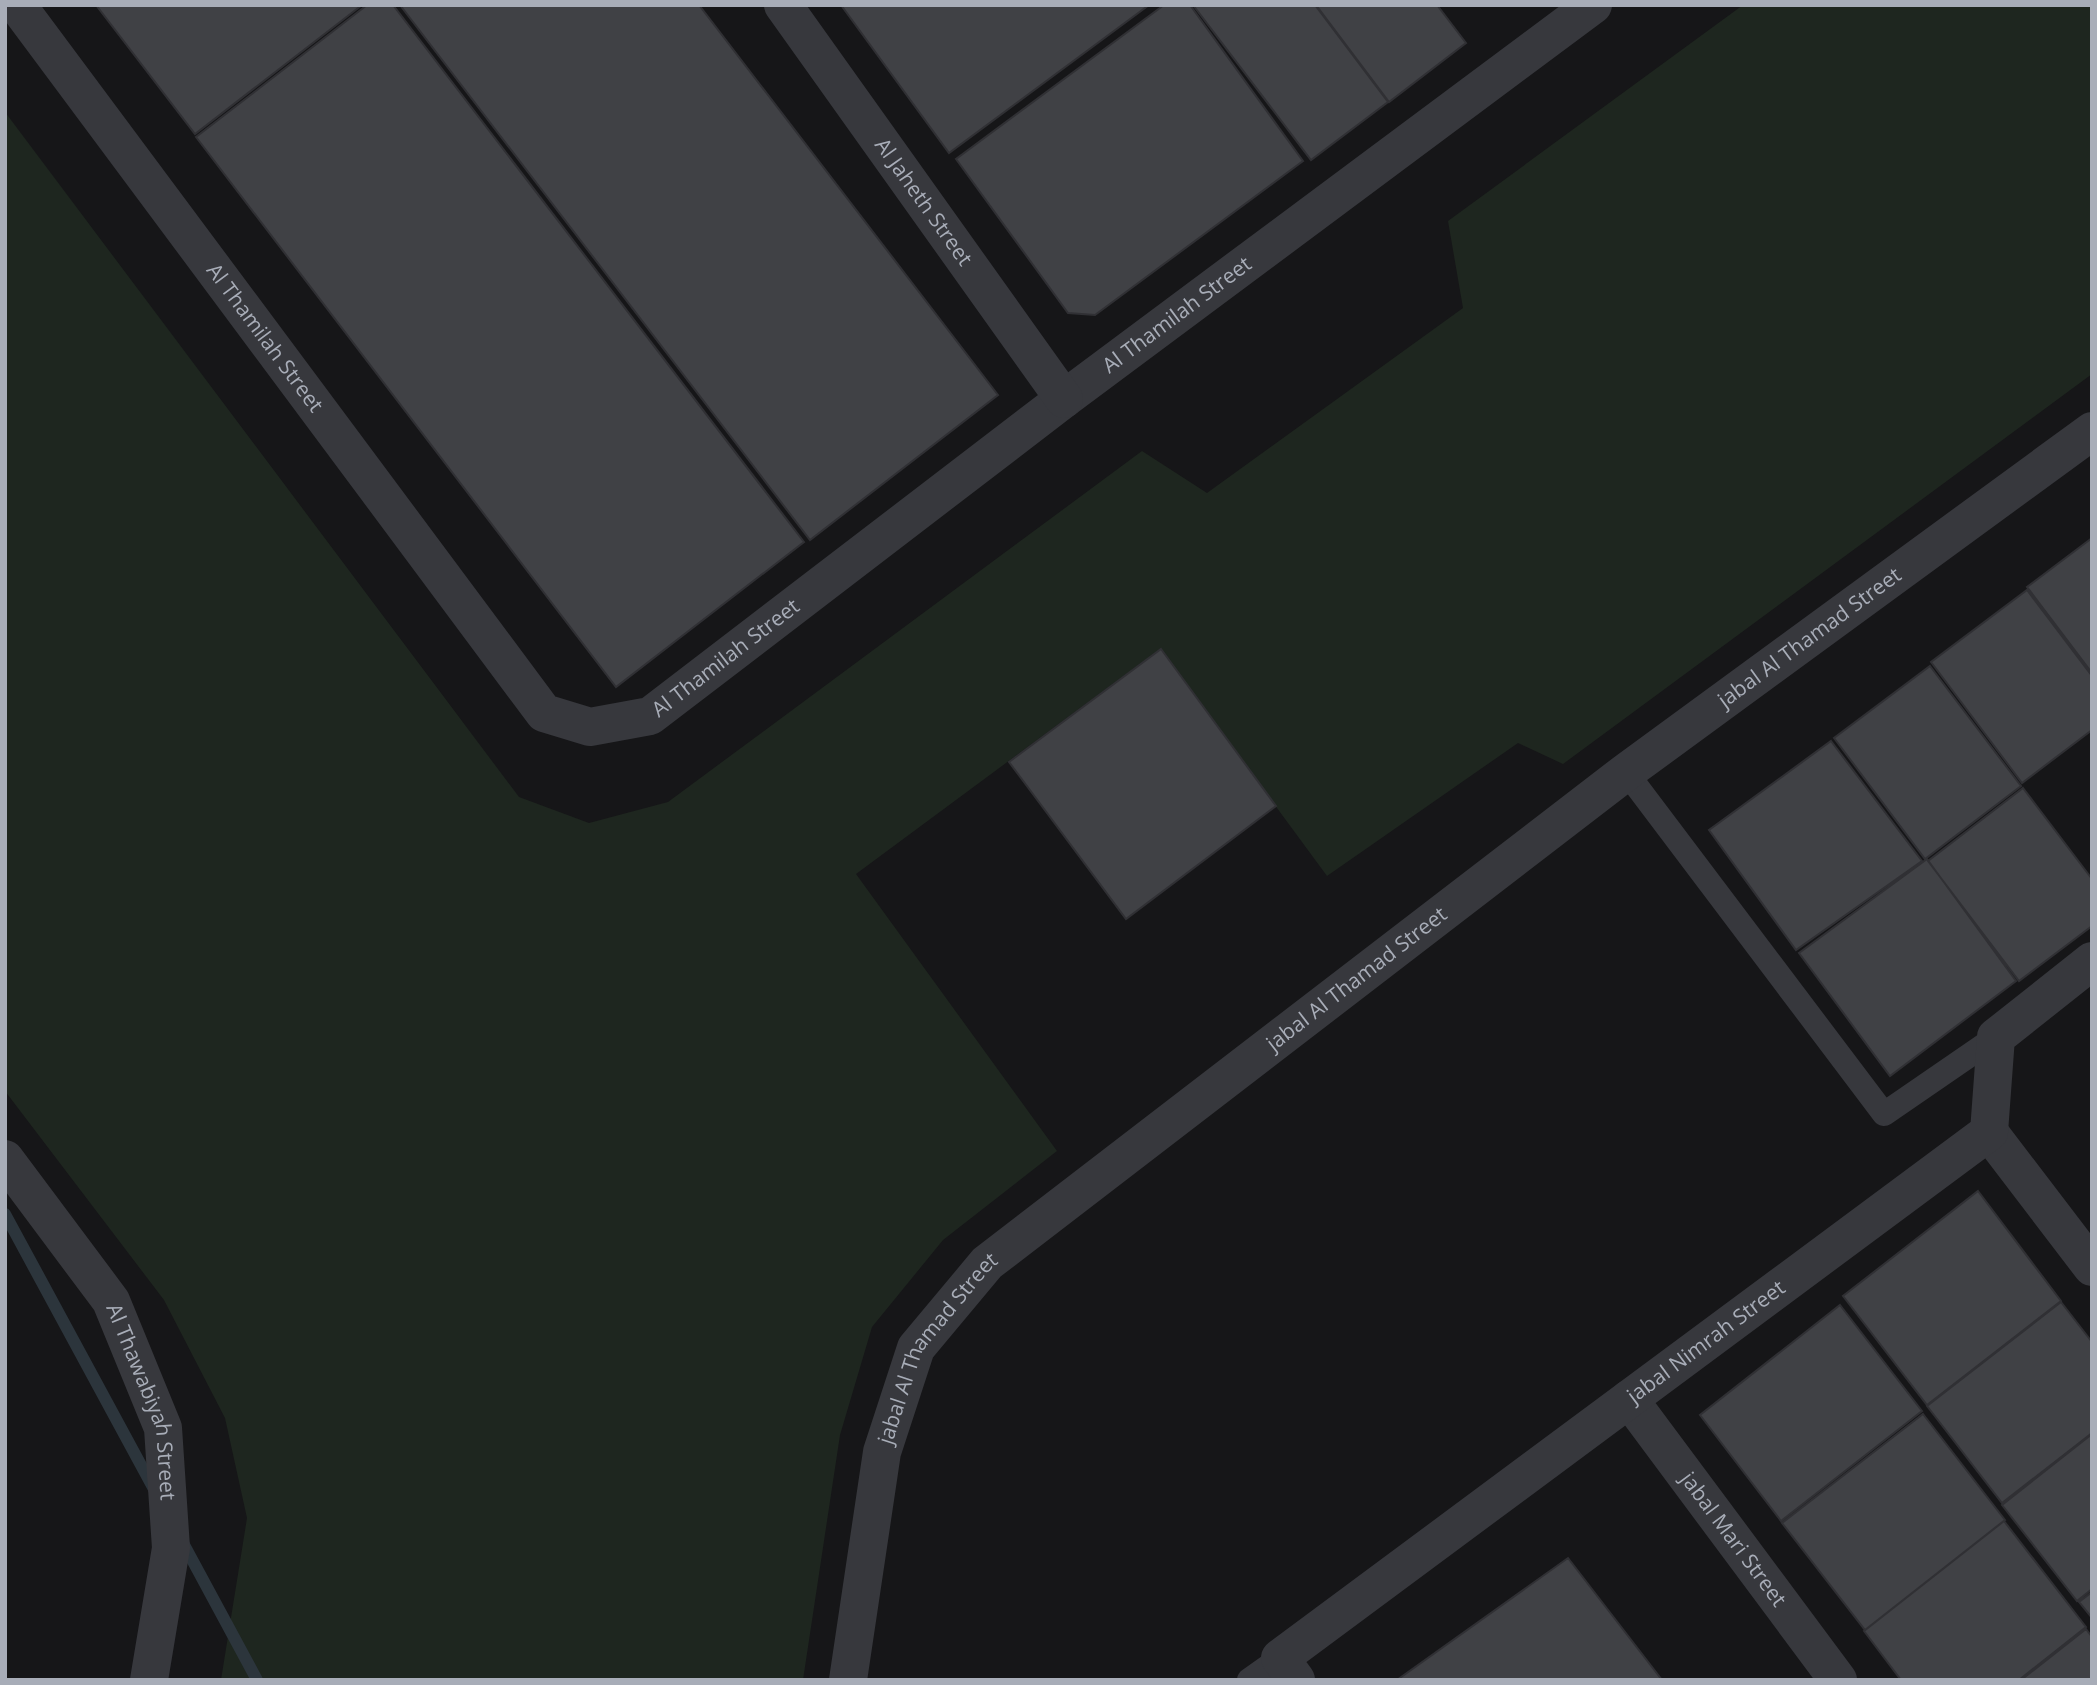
<svg xmlns="http://www.w3.org/2000/svg" width="2097" height="1685" font-family="'Open Sans',sans-serif">
<style>
.green{fill:#1e261f}
.lines{fill:none;stroke-linecap:round;stroke-linejoin:round}
.stream{stroke:#2c353c;stroke-width:12}
.building{fill:#404145;stroke:#303034;stroke-width:2}
.lane{stroke:#37383d;stroke-width:24}
.street{stroke:#37383d;stroke-width:38}
.labels{text-anchor:middle;stroke-width:5;stroke-linejoin:round;paint-order:stroke}
.street-label{font-size:21px;fill:#a8adb8;stroke:#111113}
</style>
<rect width="100%" height="100%" fill="#161618"/>
<path class="green" d="M 1743,5 L 2092,5 L 2092,374 L 1563,764 L 1518,743 L 1327,876 L 1160,649 L 856,874 L 1057,1151 L 943,1240 L 872,1327 L 840,1435 L 803,1680 L 221,1680 L 247,1518 L 225,1418 L 164,1300 L 5,1091 L 5,112 L 519,797 L 589,823 L 668,802 L 1142,451 L 1207,493 L 1463,308 L 1448,221 Z"/>
<g class="lines">
<path class="stream" d="M 5,1214 L 155,1491
M 182,1541 L 257,1680"/>
</g>
<path class="building" d="M 96,5 L 362,5 L 195,134 Z
M 367,5 L 393,5 L 804,542 L 616,687 L 196,137 Z
M 400,5 L 699,5 L 998,395 L 810,540 Z
M 841,5 L 1149,5 L 949,153 Z
M 1164,5 L 1190,5 L 1303,161 L 1095,315 L 1068,313 L 956,159 Z
M 1193,5 L 1315,5 L 1388,102 L 1311,160 Z
M 1316,5 L 1437,5 L 1466,43 L 1389,102 Z
M 2092,538 L 2092,673 L 2027,587 Z
M 2027,590 L 2092,676 L 2092,730 L 2022,783 L 1931,662 Z
M 1161,649 L 1276,806 L 1126,919 L 1009,762 Z
M 1930,666 L 2021,786 L 1925,859 L 1834,738 Z
M 1831,741 L 1922,861 L 1796,950 L 1709,830 Z
M 2023,788 L 2092,879 L 2092,926 L 2019,981 L 1928,861 Z
M 1927,859 L 2016,981 L 1890,1076 L 1799,953 Z
M 1978,1191 L 2061,1301 L 1927,1405 L 1843,1296 Z
M 2061,1302 L 2092,1342 L 2092,1433 L 2002,1503 L 1927,1406 Z
M 1840,1305 L 1922,1411 L 1781,1521 L 1700,1415 Z
M 1923,1414 L 2005,1520 L 1865,1630 L 1782,1523 Z
M 2092,1434 L 2092,1589 L 2077,1601 L 2002,1505 Z
M 2004,1521 L 2086,1627 L 2019,1680 L 1901,1680 L 1864,1631 Z
M 1568,1558 L 1662,1680 L 1397,1680 Z
M 2092,1592 L 2092,1618 L 2079,1602 Z
M 2086,1629 L 2092,1637 L 2092,1680 L 2021,1680 Z"/>
<g class="lines">
<path class="lane" d="M 1626,772 L 1884,1114 L 1996,1037
M 1249,1680 L 1280,1658"/>
<g class="street">
<path id="s1" d="M 17,5 L 544,713 L 590,727 L 650,716 L 1064,399 L 1593,5"/>
<path id="s2" d="M 783,5 L 1064,399"/>
<path d="M 1989,1132 L 2092,1267"/>
<path id="s3" d="M 5,1159 L 111,1301 L 163,1428 L 171,1548 L 149,1680"/>
<path id="s4" d="M 1629,1399 L 1838,1680"/>
<path id="s5" d="M 848,1680 L 882,1452 L 916,1348 L 987,1263 L 1626,772 L 2092,431"/>
<path id="s6" d="M 1296,1680 L 1280,1658 L 1989,1132 L 1996,1037 L 2092,961"/>
</g>
</g>
<g class="labels">
<g class="street-label">
<text dy="7" stroke="none"><textPath href="#s2" startOffset="242">Al Jaheth Street</textPath></text>
<text dy="7" stroke="none"><textPath href="#s1" startOffset="1654">Al Thamilah Street</textPath></text>
<text dy="7" stroke="none"><textPath href="#s1" startOffset="415">Al Thamilah Street</textPath></text>
<text dy="7" stroke="none"><textPath href="#s5" startOffset="1484">jabal Al Thamad Street</textPath></text>
<text dy="7" stroke="none"><textPath href="#s1" startOffset="1087">Al Thamilah Street</textPath></text>
<text dy="7" stroke="none"><textPath href="#s5" startOffset="917">jabal Al Thamad Street</textPath></text>
<text dy="7" stroke="none"><textPath href="#s6" startOffset="558">jabal Nimrah Street</textPath></text>
<text dy="7" stroke="none"><textPath href="#s5" startOffset="350">jabal Al Thamad Street</textPath></text>
<text dy="7" stroke="none"><textPath href="#s3" startOffset="284">Al Thawabiyah Street</textPath></text>
<text dy="7" stroke="none"><textPath href="#s4" startOffset="175">jabal Mari Street</textPath></text>
</g>
</g>
<rect width="2097" height="1685" fill="none" stroke="#a8adb8" stroke-width="14"/>
</svg>
